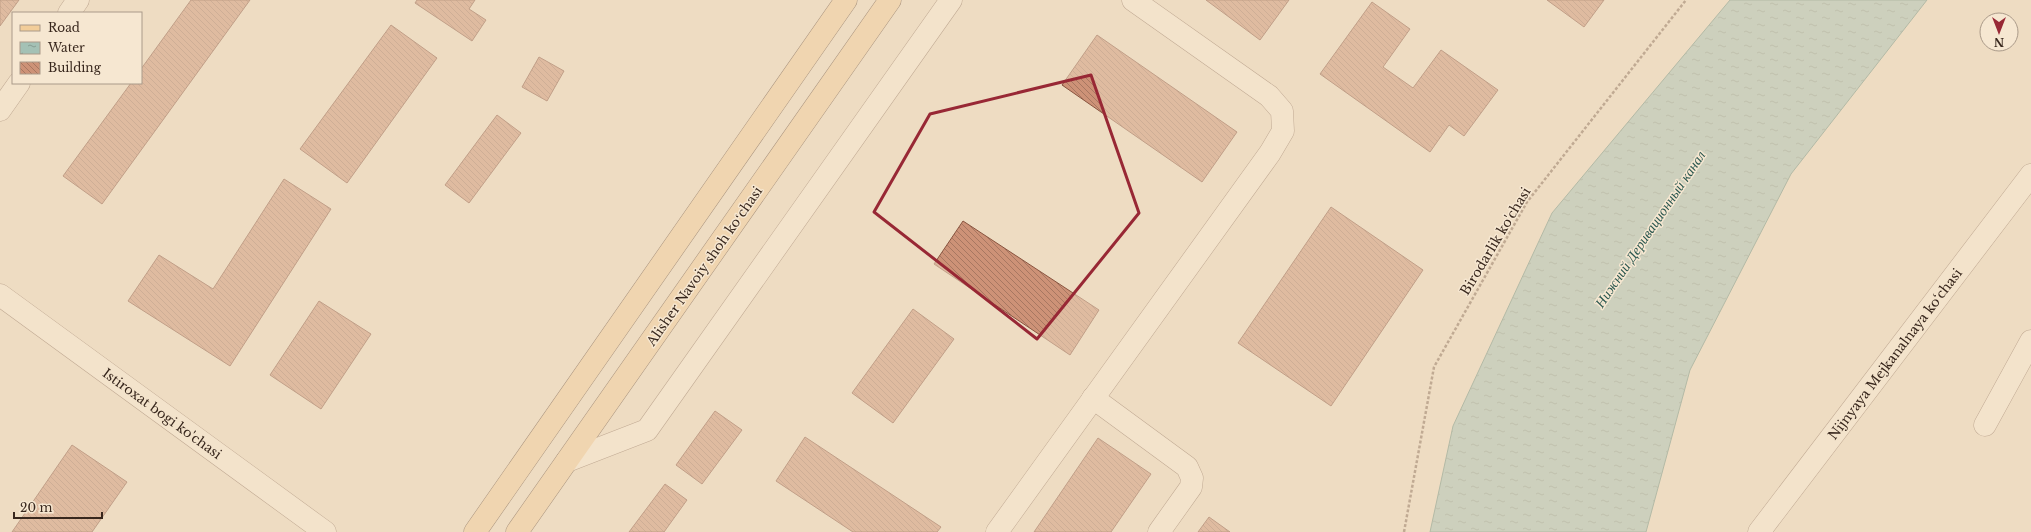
<svg xmlns="http://www.w3.org/2000/svg" width="2031" height="532" font-family="'Libre Baskerville',serif">
<style>
.water{fill:url(#water-ripples);stroke:#6b8f82}
.building{fill:url(#building-back-hatch);stroke:#88543f}
.lines{fill:none;stroke-linecap:round;stroke-linejoin:round}
.minor-casing{stroke:#886d59;stroke-width:23}
.major-casing{stroke:#563c2d;stroke-width:23}
.path{stroke:#886d59;stroke-width:2.5;stroke-dasharray:3 2;stroke-linecap:butt}
.minor{stroke:#f9ead5;stroke-width:22}
.major{stroke:#f2cd99;stroke-width:22}
.marked{fill:none;stroke:#982835;stroke-width:3;stroke-linejoin:round}
.labels{text-anchor:middle;stroke-width:3;stroke-linejoin:round;paint-order:stroke}
.street-label{font-size:13px;fill:#38271d;stroke:#f6e7d1}
.water-label{font-size:14px;font-style:italic;fill:#2c5850;stroke:#f6e7d1}
</style>
<defs>
<pattern id="water-ripples" width="26" height="14" patternUnits="userSpaceOnUse"><rect width="26" height="14" fill="#a4c1b5"/><path d="M2 4q2-2 4 0t4 0M15 11q2-2 4 0t4 0" fill="none" stroke="#879d93"/></pattern>
<pattern id="building-back-hatch" width="6" height="6" patternUnits="userSpaceOnUse"><rect width="6" height="6" fill="#cd9277"/><path d="M-1 5l2 2M0 0l6 6M5-1l2 2" fill="none" stroke="#a77761"/></pattern>
</defs>
<rect width="100%" height="100%" fill="#eedcc2"/>
<path class="water" d="M 1730,0 L 1927,0 L 1791,174 L 1690,370 L 1646,532 L 1430,532 L 1453,426 L 1552,213 Z"/>
<path class="building" d="M 0,0 L 19,0 L 0,26 Z
M 191,0 L 250,0 L 102,204 L 63,176 L 131,83 L 141,83 L 141,69 Z
M 417,0 L 475,0 L 469,9 L 486,20 L 472,41 L 415,3 Z
M 1206,0 L 1289,0 L 1260,40 Z
M 1547,0 L 1604,0 L 1584,27 Z
M 1372,2 L 1410,29 L 1383,67 L 1413,88 L 1441,50 L 1498,90 L 1464,136 L 1449,125 L 1430,152 L 1320,74 Z
M 391,25 L 437,58 L 347,183 L 300,149 Z
M 1097,35 L 1237,132 L 1202,182 L 1062,85 Z
M 539,57 L 564,71 L 547,101 L 522,87 Z
M 497,115 L 521,133 L 469,203 L 445,185 Z
M 284,179 L 331,209 L 230,366 L 128,301 L 159,255 L 213,289 Z
M 1331,207 L 1423,270 L 1331,406 L 1238,343 Z
M 963,221 L 1099,310 L 1070,355 L 934,264 Z
M 319,301 L 371,334 L 321,409 L 270,375 Z
M 913,309 L 954,339 L 893,423 L 852,393 Z
M 715,411 L 742,430 L 702,484 L 676,465 Z
M 805,437 L 941,527 L 937,532 L 853,532 L 776,481 Z
M 1098,438 L 1151,474 L 1111,532 L 1034,532 Z
M 72,445 L 127,482 L 92,532 L 12,532 Z
M 665,484 L 687,500 L 664,532 L 629,532 Z
M 1209,517 L 1230,532 L 1198,532 Z"/>
<g class="lines">
<g class="minor-casing">
<g id="minor">
<path d="M 69,13 L 78,0"/>
<path d="M 0,110 L 19,83"/>
<path id="s1" d="M 0,295 L 325,532"/>
<path d="M 1093,398 L 1187,467 L 1192,478 L 1191,487 L 1159,532"/>
<path d="M 1985,425 L 2031,341"/>
<path d="M 567,461 L 647,430 L 951,0"/>
<path d="M 997,532 L 1270,153 L 1283,131 L 1282,111 L 1269,96 L 1133,0"/>
<path id="s2" d="M 1759,532 L 2031,175"/>
</g>
</g>
<g class="major-casing">
<path id="major" d="M 475,532 L 846,0
M 517,532 L 890,0"/>
</g>
<path class="path" d="M 1404,532 L 1434,367 L 1527,202 L 1686,0"/>
<use href="#minor" class="minor"/>
<use href="#major" class="major"/>
</g>
<path d="M0 0H2031V532H0ZM 1091,75 L 1139,213 L 1037,339 L 874,212 L 930,114 Z" fill="#eedcc2" fill-opacity=".55" fill-rule="evenodd"/>
<path class="marked" d="M 1091,75 L 1139,213 L 1037,339 L 874,212 L 930,114 Z"/>
<g class="labels">
<g class="street-label">
<text transform="translate(1495 241) rotate(-59)" y="5">Birodarlik ko'chasi</text>
<text transform="translate(704 266) rotate(-55)" y="5">Alisher Navoiy shoh koʻchasi</text>
<text dy="5" stroke="none"><textPath href="#s2" startOffset="224">Nijnyaya Mejkanalnaya ko‘chasi</textPath></text>
<text dy="5" stroke="none"><textPath href="#s1" startOffset="201">Istiroxat bogi ko'chasi</textPath></text>
</g>
<g class="water-label">
<text transform="translate(1650 229) rotate(-56)" y="5">Нижний Деривационный канал</text>
</g>
</g>
<rect x="12" y="12" width="130" height="72" fill="#f6e7d1" stroke="#aa9a89"/>
<rect x="20" y="25" width="20" height="6" fill="#f2cd99" stroke="#aa9a89"/>
<text x="48" y="32" font-size="12" fill="#38271d">Road</text>
<rect x="20" y="42" width="20" height="12" fill="url(#water-ripples)" stroke="#aa9a89"/>
<text x="48" y="52" font-size="12" fill="#38271d">Water</text>
<rect x="20" y="62" width="20" height="12" fill="url(#building-back-hatch)" stroke="#aa9a89"/>
<text x="48" y="72" font-size="12" fill="#38271d">Building</text>
<g transform="translate(1999 32) rotate(180)"><circle r="19" fill="#f6e7d1" stroke="#aa9a89"/>
<path d="M0-3L7 15L0 10L-7 15Z" fill="#982835"/>
<text y="-6" font-size="11" font-weight="bold" text-anchor="middle" fill="#38271d">N</text>
</g>
<path d="M14 512v6h88v-6" fill="none" stroke="#38271d" stroke-width="2"/>
<text x="20" y="512" font-size="12" fill="#38271d" stroke="#f6e7d1" stroke-width="3" paint-order="stroke">20 m</text>
</svg>
